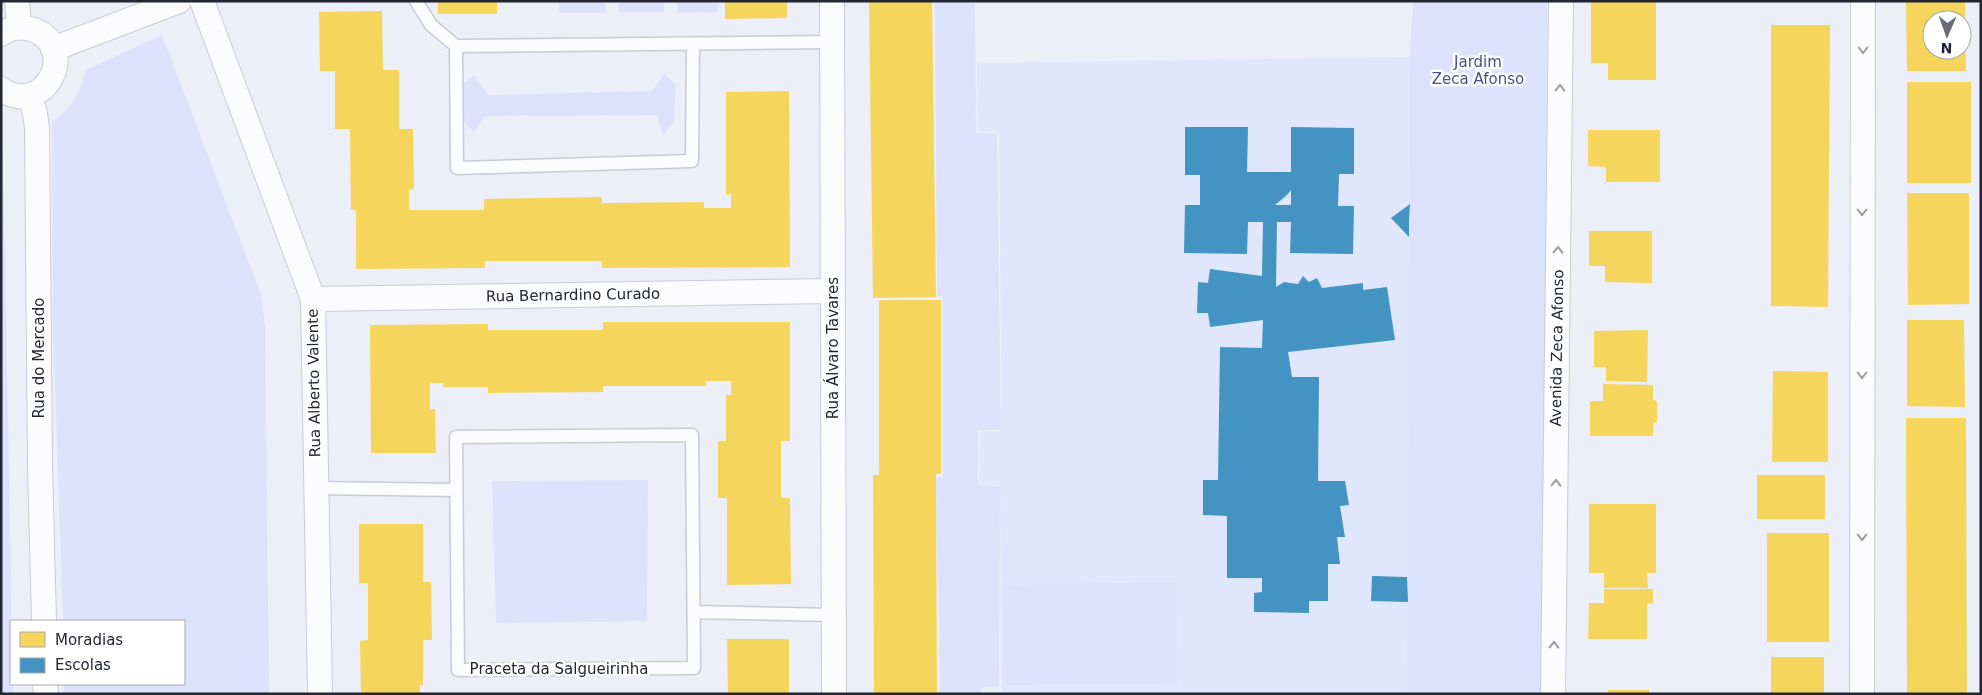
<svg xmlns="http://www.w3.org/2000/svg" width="1982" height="695" font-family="'DejaVu Sans',sans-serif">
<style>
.built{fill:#e0e6fb}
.green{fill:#dce2fb}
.homes{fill:#f6d55c;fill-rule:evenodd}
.schools{fill:#4393c3;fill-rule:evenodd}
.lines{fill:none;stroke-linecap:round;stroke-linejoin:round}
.service-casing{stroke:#c8cad5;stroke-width:15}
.minor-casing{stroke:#c8cad5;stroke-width:26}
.service{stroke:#fcfcfe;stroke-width:12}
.minor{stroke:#fcfcfe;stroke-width:24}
.oneway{stroke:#9a9ca2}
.labels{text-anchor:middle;stroke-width:5;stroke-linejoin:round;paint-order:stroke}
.park-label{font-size:15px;fill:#465289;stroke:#fff}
.street-label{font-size:15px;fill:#232632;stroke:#fff}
</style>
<rect width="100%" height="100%" fill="#eceef8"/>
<path class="built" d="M 1410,57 L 1407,694 L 1002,694 L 1000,485 L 979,484 L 980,431 L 1002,431 L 999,131 L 978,131 L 977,63 Z"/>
<path class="green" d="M 559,1 L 605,1 L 605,13 L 559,13 Z
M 619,1 L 664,1 L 664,12 L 619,12 Z
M 678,1 L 718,1 L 718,12 L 678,13 Z
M 935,1 L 975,1 L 976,133 L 997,134 L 1001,430 L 978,430 L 978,485 L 1000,486 L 999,687 L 982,687 L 981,694 L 940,694 L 936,478 L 943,477 L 943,296 L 937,296 Z
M 1413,1 L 1547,1 L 1542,694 L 1407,694 L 1410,57 Z
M 162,35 L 261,295 L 265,326 L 269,694 L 64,694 L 64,684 L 184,684 L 184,621 L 63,621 L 53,328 L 52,122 C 74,106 78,96 86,70 Z
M 664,74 L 676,85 L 674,122 L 663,136 L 657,115 L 485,116 L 474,132 L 464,122 L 463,84 L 474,75 L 488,95 L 652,91 Z
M 1,143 L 3,145 L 13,694 L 1,694 Z
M 648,480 L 647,621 L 496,623 L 492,481 Z
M 1176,582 L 1177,683 L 1006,685 L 1004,585 Z"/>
<path class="homes" d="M 438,1 L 497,1 L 497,14 L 438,14 Z
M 725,1 L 787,1 L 787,18 L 725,19 Z
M 869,1 L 932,1 L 936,297 L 873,298 Z
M 1591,1 L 1656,1 L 1656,80 L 1608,80 L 1608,63 L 1591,63 Z
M 1906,1 L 1965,1 L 1966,71 L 1907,71 ZM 1932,20 L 1962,20 L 1962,50 L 1932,50 Z
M 382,11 L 383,70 L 399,70 L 399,129 L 413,129 L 414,189 L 409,190 L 409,210 L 484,210 L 484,199 L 602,197 L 602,203 L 704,202 L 704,208 L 731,208 L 731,194 L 726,195 L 726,92 L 789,91 L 790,267 L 602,268 L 602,261 L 485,261 L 485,268 L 356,269 L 356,210 L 351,210 L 350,129 L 335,129 L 335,71 L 320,71 L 319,12 Z
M 1771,25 L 1830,25 L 1828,307 L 1771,306 Z
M 1907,82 L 1971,82 L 1971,183 L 1907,183 Z
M 1588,130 L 1660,130 L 1660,182 L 1606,182 L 1606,167 L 1588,166 Z
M 1907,193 L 1969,193 L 1969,304 L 1908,305 Z
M 1589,231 L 1652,231 L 1652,283 L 1605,282 L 1605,266 L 1589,266 Z
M 879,300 L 941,300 L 941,474 L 936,474 L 937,694 L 874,694 L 873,475 L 879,475 Z
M 1907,320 L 1964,320 L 1965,407 L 1907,406 Z
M 603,322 L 790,322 L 790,441 L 781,441 L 781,498 L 790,498 L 791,584 L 727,585 L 727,498 L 718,498 L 718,441 L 726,441 L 726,395 L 731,395 L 731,381 L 706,381 L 706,386 L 603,386 L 603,392 L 488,393 L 488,387 L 443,387 L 444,383 L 430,383 L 430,409 L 435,409 L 436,453 L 371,453 L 370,325 L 488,324 L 488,330 L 603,330 Z
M 1648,330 L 1647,382 L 1606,381 L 1606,367 L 1594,367 L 1594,331 Z
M 1773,371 L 1828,372 L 1828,462 L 1772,462 Z
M 1603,384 L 1653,385 L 1653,400 L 1657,401 L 1657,423 L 1653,422 L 1653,436 L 1590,436 L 1590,401 L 1603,401 Z
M 1906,418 L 1966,418 L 1967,694 L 1907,694 Z
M 1757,475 L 1825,475 L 1825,519 L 1757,519 Z
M 1589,504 L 1656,504 L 1656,573 L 1647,573 L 1648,588 L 1604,588 L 1604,573 L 1589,573 Z
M 359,524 L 423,524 L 423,582 L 431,582 L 432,640 L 423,640 L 423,685 L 420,685 L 420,694 L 361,694 L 360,641 L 368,640 L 368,583 L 359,583 Z
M 1767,533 L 1829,533 L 1829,642 L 1767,642 Z
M 1604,589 L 1653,589 L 1653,604 L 1647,603 L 1647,639 L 1588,639 L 1589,603 L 1604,603 Z
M 727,639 L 789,639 L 789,694 L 728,694 Z
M 1771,657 L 1824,657 L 1824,694 L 1771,694 Z
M 1608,690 L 1649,690 L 1649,694 L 1608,694 Z"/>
<path class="schools" d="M 1185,127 L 1248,127 L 1247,172 L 1291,172 L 1291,127 L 1354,128 L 1354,174 L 1339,174 L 1338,206 L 1354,206 L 1353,254 L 1290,253 L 1291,222 L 1277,222 L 1276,287 L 1284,282 L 1298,284 L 1303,276 L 1309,282 L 1317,278 L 1322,288 L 1363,283 L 1363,290 L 1387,287 L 1395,340 L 1288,352 L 1292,377 L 1319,377 L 1318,481 L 1345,481 L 1349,505 L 1340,506 L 1345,537 L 1337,537 L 1340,564 L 1328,564 L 1328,601 L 1309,601 L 1309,613 L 1254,612 L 1254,593 L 1262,592 L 1262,578 L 1227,578 L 1227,516 L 1203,515 L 1203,480 L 1218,480 L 1220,347 L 1262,348 L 1263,320 L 1210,327 L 1208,313 L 1197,313 L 1198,282 L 1208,283 L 1210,269 L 1262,276 L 1263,222 L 1248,222 L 1247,254 L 1184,253 L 1185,205 L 1200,205 L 1200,175 L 1185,175 ZM 1291,190 L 1291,205 L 1275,205 L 1287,195 Z
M 1410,204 L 1409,220 L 1409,237 L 1391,218 Z
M 1372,576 L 1407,577 L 1408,602 L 1371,601 Z"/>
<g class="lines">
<g class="service-casing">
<path id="service" d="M 416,1 L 431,25 L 456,46
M 693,44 L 692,161 L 457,168 L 456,46 L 832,42
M 692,435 L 694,668 L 458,670 L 456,437 Z
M 316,488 L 456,490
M 694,612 L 833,615"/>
</g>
<g class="minor-casing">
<path id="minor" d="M 17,1 L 19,27
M 202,1 L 313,299 L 320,694
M 832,1 L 834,694
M 1,34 C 11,27 23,26 34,30 C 81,49 43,119 1,89
M 53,49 L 179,1
M 29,96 L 35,113 L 37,128 L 40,466 L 44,621
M 313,299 L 833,291
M 45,684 L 46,694
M 1553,694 L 1561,1
M 1862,694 L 1863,1"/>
</g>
<use href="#service" class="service"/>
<use href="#minor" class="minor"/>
</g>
<defs><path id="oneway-chevron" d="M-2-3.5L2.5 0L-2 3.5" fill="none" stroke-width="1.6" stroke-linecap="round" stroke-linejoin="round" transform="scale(1.25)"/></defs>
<g class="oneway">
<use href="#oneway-chevron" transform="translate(1863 50) rotate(90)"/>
<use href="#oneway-chevron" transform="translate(1560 88) rotate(-89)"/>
<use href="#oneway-chevron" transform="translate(1862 212) rotate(90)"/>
<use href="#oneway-chevron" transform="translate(1558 250) rotate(-89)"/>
<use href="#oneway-chevron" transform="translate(1862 375) rotate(90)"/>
<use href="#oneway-chevron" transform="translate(1556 483) rotate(-89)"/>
<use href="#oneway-chevron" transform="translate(1862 537) rotate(90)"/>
<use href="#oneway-chevron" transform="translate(1554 645) rotate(-89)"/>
</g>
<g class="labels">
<g class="park-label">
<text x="1478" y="67">Jardim<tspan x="1478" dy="17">Zeca Afonso</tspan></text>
</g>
<g class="street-label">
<text transform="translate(573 295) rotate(-1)" y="5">Rua Bernardino Curado</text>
<text transform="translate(833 348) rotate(-90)" y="5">Rua Álvaro Tavares</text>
<text transform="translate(1557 348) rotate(-89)" y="5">Avenida Zeca Afonso</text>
<text transform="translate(39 358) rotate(-90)" y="5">Rua do Mercado</text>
<text transform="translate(314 383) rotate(-91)" y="5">Rua Alberto Valente</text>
<text x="559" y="674">Praceta da Salgueirinha</text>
</g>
</g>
<rect width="1982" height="695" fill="none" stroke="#232632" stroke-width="5"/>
<rect x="10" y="620" width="175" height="65" fill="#ffffff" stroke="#a7a8ad"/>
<rect x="20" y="632" width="25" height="15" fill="#f6d55c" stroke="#a7a8ad"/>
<text x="55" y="645" font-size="15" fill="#232632">Moradias</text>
<rect x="20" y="658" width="25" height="15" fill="#4393c3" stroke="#a7a8ad"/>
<text x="55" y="670" font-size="15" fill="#232632">Escolas</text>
<g transform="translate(1947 35) rotate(182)"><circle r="24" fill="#ffffff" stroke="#a7a8ad"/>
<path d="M0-4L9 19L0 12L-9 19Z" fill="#696c77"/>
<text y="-8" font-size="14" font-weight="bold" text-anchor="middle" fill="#232632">N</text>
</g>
</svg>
